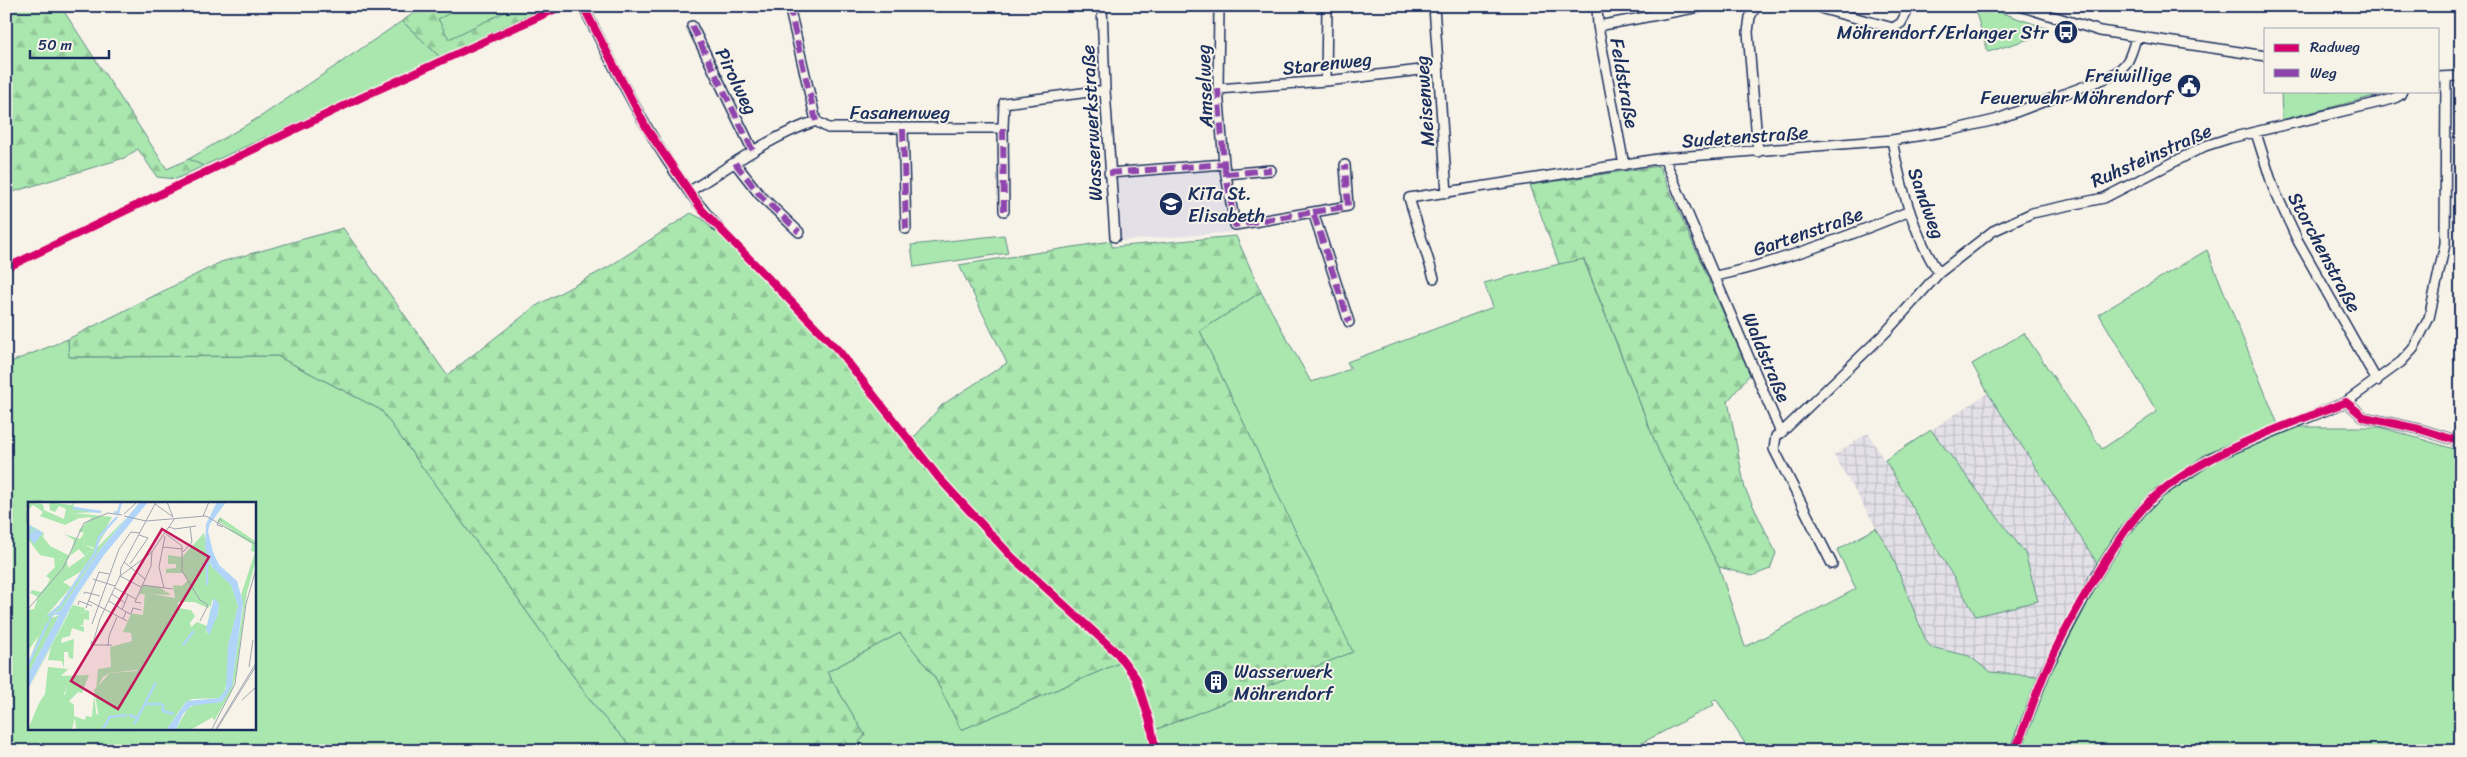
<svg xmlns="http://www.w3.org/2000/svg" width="2467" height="757" font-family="Sriracha,sans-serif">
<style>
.built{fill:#e3e0e7}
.industrial{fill:url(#industrial-grid)}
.green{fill:#a9e7ae;stroke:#628b86;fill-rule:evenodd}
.forest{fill:url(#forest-firs);stroke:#628b86}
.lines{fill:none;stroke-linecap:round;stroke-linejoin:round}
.minor-casing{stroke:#1b2f5e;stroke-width:12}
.minor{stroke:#f7f3e8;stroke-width:9}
.quiet{stroke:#8e44ad;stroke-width:6;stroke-dasharray:12 6;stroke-linecap:butt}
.cycleway-casing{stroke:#f7f3e8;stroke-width:11}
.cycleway{stroke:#d6006c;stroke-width:8}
.labels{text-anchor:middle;stroke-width:4;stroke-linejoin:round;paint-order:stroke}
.poi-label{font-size:19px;fill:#1b2f5e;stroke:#f7f3e8;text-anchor:end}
.street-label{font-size:19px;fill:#1b2f5e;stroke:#f7f3e8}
.inset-river{fill:none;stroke:#b0d5f9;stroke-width:2.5}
.inset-road{fill:none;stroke:#9fa5b1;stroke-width:1}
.view{fill:#c2185b;fill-opacity:0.15;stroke:#c2185b;stroke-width:2.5}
.inset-edge{fill:none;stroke:#1b2f5e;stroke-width:2.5}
</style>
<defs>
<pattern id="industrial-grid" width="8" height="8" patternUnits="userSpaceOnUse" patternTransform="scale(1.25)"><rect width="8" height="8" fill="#e3e0e7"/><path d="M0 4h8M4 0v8" fill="none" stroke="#c2c0c9"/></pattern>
<pattern id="forest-firs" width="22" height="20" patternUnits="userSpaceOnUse" patternTransform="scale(1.25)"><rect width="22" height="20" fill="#a9e7ae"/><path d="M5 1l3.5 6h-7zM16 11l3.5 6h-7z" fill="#91c698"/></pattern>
</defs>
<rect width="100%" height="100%" fill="#f7f3e8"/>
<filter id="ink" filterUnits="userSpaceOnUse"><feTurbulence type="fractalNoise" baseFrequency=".02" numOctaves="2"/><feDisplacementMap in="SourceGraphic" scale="10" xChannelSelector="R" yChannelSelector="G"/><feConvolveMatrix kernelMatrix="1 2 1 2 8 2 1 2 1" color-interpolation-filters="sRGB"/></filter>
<g filter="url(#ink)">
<path class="built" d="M 1221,168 L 1232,232 L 1119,241 L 1114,176 Z"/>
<path class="industrial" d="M 1988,393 L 2097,563 L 2047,677 L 1990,672 L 1969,656 L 1931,647 L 1926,641 L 1891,553 L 1834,455 L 1868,433 L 1976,616 L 2025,553 L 1931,430 Z"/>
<path class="green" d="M 448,6 L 548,6 L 448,39 L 438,19 Z
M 1982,6 L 2046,28 L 2045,34 L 1988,52 L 1975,10 Z
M 402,21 L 440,57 L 203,166 L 189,159 L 263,115 Z
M 2281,91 L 2394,91 L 2282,120 Z
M 1004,235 L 1008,253 L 914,267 L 911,245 Z
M 2207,250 L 2279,427 L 2380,427 L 2461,451 L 2461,751 L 1750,751 L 1716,699 L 1712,701 L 1714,705 L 1634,747 L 1636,751 L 852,751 L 865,735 L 827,672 L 900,633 L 934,676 L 961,730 L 1124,661 L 1152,731 L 1352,652 L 1200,331 L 1261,292 L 1311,382 L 1351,369 L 1347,362 L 1493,307 L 1484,283 L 1583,258 L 1659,452 L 1719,567 L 1745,647 L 1856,589 L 1837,550 L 1876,528 L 1891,553 L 1926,641 L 1931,647 L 1969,656 L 1990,672 L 2047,677 L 2097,563 L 1988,393 L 1972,364 L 2024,333 L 2102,449 L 2157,412 L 2099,314 Z
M 68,339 L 70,357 L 277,356 L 381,410 L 600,713 L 635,751 L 6,751 L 6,372 L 11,362 ZM 29,503 L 254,503 L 254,728 L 29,728 Z
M 1931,430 L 2025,553 L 2038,601 L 1976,616 L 1885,460 Z"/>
<path class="forest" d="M 6,6 L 67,6 L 63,10 L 167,169 L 189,159 L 203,166 L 176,179 L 157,177 L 138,149 L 124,158 L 6,194 Z
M 425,6 L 449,6 L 452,12 L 438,19 L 449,39 L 517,6 L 548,6 L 440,57 L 402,21 Z
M 1659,166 L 1750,374 L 1728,401 L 1745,489 L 1776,553 L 1770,569 L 1752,576 L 1719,567 L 1659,452 L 1584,259 L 1559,264 L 1530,185 Z
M 691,213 L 718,227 L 839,351 L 911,441 L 942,405 L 1007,363 L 959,265 L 1111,241 L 1112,247 L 1236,236 L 1261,292 L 1200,331 L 1353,652 L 1152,731 L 1124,661 L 961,730 L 934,676 L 900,633 L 827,672 L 865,735 L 852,751 L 635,751 L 600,713 L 381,410 L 277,356 L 69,357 L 68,339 L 221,262 L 343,228 L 447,375 L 536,306 L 610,266 Z"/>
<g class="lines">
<g class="minor-casing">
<path id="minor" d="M 583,6 C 622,83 660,163 718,227
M 789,6 L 816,121
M 1102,6 L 1105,90 L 1115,237
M 1434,6 L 1447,193
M 1597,6 L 1598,26 L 1624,165
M 1756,6 L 1750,17 L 1748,32 L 1758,152
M 2020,6 L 2100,31 L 2266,56
M 1823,9 L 1893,28 L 1901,23 L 1910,6
M 692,26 L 753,151
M 1598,26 L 1705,6
M 2438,77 L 2461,76
M 1326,81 L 1327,6
M 1218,89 L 1326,81 L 1438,68
M 1003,128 L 1004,211
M 903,129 L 906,229
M 2256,133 L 2273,187 L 2298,241 L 2377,381
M 1892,140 C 1900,184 1914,236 1939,273
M 1664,158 L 1781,433 L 1776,436 L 1774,449 L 1832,564
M 735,163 L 760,195 L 799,232
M 1224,164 L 1235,225 L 1313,212 L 1349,322
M 1109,173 L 1224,164 L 1218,89 L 1219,6
M 1226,174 L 1271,170
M 690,191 C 730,166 771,136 816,121 L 828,128 L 1003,128 L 1004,103 L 1105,90
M 1313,212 L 1348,206 L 1345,165
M 1716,276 C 1783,261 1846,237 1910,211
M 1434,278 L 1409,198 L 1664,158 L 1892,140 L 1948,131 L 1995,120 L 2109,77 C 2128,66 2130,59 2136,38
M 2346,402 L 2364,417 L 2419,429 L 2461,442
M 1781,433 L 1886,332 L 1939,273 L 1993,231 L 2032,213 L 2104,198 L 2205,146 L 2230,138 L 2393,99 L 2400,95 L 2402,91
M 2015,751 L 2046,670 L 2094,579 L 2121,536 L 2141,511 L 2159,493 L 2212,457 L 2346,402 L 2401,362 L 2413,349 L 2429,318 L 2445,244 L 2446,77"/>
</g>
<use href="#minor" class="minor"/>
<path class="quiet" d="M 789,6 L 816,121
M 692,26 L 753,151
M 1003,128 L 1004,211
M 903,129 L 906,229
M 735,163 L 760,195 L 799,232
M 1224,164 L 1235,225 L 1313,212 L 1349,322
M 1109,173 L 1224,164 L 1218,89
M 1226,174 L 1271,170
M 1313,212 L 1348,206 L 1345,165"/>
<g class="cycleway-casing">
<path id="cycleway" d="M 583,6 L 647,129 L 702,210 L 839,351 L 939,478 L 1012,557 L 1118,654 L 1136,678 L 1150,722 L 1156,751
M 6,268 L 373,92 L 562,6
M 2015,751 C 2026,724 2035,696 2046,670 C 2063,632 2084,595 2106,560 C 2121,536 2137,511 2160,492 C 2214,449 2282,427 2346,402 L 2364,417 L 2419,429 L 2461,442"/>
</g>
<use href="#cycleway" class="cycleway"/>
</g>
</g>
<defs>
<g id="bus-disc" transform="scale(1.25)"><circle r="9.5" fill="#1b2f5e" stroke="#f7f3e8"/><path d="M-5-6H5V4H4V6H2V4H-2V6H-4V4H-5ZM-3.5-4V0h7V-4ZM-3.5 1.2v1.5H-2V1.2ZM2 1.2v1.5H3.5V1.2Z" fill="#fff"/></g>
<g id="civic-disc" transform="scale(1.25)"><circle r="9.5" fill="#1b2f5e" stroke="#f7f3e8"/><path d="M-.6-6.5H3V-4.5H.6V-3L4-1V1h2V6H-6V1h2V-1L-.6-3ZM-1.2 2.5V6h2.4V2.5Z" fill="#fff"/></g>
<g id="school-disc" transform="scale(1.25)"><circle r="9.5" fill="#1b2f5e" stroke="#f7f3e8"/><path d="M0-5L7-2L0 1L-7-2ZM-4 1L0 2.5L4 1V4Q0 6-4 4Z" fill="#fff"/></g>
<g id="building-disc" transform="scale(1.25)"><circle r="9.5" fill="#1b2f5e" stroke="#f7f3e8"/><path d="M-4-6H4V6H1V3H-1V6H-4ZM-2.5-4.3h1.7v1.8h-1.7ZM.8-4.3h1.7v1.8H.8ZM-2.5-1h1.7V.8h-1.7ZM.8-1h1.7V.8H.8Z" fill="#fff"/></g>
</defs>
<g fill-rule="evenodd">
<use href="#bus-disc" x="2066" y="32"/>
<use href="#civic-disc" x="2189" y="86"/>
<use href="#school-disc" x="1171" y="204"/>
<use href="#building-disc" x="1216" y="682"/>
</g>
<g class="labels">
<g class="poi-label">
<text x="2048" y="39">Möhrendorf/Erlanger Str</text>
<text x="2172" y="82">Freiwillige<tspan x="2172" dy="22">Feuerwehr Möhrendorf</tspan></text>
<text x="1188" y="200" text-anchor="start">KiTa St.<tspan x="1188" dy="22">Elisabeth</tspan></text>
<text x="1234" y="678" text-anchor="start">Wasserwerk<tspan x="1234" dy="22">Möhrendorf</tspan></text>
</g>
<g class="street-label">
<text transform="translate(1327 63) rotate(-6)" y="7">Starenweg</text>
<text transform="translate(737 81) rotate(64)" y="7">Pirolweg</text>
<text transform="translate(1625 83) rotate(80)" y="7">Feldstraße</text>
<text transform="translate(1204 86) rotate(-92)" y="7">Amselweg</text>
<text transform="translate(1424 101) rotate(-94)" y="7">Meisenweg</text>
<text x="900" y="119">Fasanenweg</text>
<text transform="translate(1091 123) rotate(-93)" y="7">Wasserwerkstraße</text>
<text transform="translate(1745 136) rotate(-4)" y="7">Sudetenstraße</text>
<text transform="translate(2151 155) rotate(-24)" y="7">Ruhsteinstraße</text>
<text transform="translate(1927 203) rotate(70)" y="7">Sandweg</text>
<text transform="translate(1808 231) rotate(-19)" y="7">Gartenstraße</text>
<text transform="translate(2325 252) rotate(62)" y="7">Storchenstraße</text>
<text transform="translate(1767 357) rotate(67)" y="7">Waldstraße</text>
</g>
</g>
<g transform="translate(28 502)">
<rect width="228" height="228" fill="#f7f3e8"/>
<path d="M 46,11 L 84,15 L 67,46 L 57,43 L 56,31 L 50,29 L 64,15 L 50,13 L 39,19 L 39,13 ZM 99,15 L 71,49 L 33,108 L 26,111 L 24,116 L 31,113 L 0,172 L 0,162 L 18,114 L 31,103 L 54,69 L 59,50 L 66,49 ZM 192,15 L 227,39 L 227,62 L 219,90 L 208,173 L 204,188 L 186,219 L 183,209 L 154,227 L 148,227 L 160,206 L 169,202 L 194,200 L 204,182 L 215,105 L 213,93 L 227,50 L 223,49 L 224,42 L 194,24 L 205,28 L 189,19 ZM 0,22 L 16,31 L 15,35 L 22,44 L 42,54 L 39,59 L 12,53 L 0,37 ZM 176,31 L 183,64 L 203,83 L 210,104 L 200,144 L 200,176 L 196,192 L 191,196 L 164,197 L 157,201 L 139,227 L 73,227 L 66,188 L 82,171 L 109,169 L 115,147 L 119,147 L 125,135 L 130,135 L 108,118 L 108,112 L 115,113 L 117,91 L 147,96 L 145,83 L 154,84 L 160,78 L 155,71 L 138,71 L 138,67 L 148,66 L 148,62 L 140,62 L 140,53 L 154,55 ZM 184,98 L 191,103 L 190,112 L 178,132 ZM 150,100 L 166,100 L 180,106 L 182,103 L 184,111 L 179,124 L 169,120 L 163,125 L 162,121 L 167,114 L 163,108 L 150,106 ZM 76,53 L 45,103 L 57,106 L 56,112 L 50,109 L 44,113 L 41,109 L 0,190 L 34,120 ZM 20,165 L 40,167 L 30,177 L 39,186 L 36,192 L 41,199 L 21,211 L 11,201 L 17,192 Z" fill="#a9e7ae" fill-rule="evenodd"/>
<path d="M 0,0 L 15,2 L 16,8 L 36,17 L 38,7 L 31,4 L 27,10 L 22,8 L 21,0 L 43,3 L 47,0 L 45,4 L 53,7 L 76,10 L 46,11 L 39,13 L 39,18 L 50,13 L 65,15 L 51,16 L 37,23 L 12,14 L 15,10 L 5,3 L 0,8 ZM 83,21 L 66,49 L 59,50 L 54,69 L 35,80 L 43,85 L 18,114 L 11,133 L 0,149 L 0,108 L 6,107 L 10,95 L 2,91 L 4,88 L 13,90 L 19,83 L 22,77 L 18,74 L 27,65 L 26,56 L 39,59 L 40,66 L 57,54 L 51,47 L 42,54 L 46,38 L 36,32 L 52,37 L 56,31 L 57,43 L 65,47 ZM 115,83 L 131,85 L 143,93 L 111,92 ZM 57,108 L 61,109 L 61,118 L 56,117 L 55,123 L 51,123 L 56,125 L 56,130 L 44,126 L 42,134 L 34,136 L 33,141 L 46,137 L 45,157 L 41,156 L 40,150 L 36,150 L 36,166 L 34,159 L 20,158 L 23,145 L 42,109 L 44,113 L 50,109 L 56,112 ZM 103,112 L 108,112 L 108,118 L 133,120 L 131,135 L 125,135 L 123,147 L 115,148 L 115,153 L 120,153 L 125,166 L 82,171 L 75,175 L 68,188 L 70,167 L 83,165 L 82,145 L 104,139 L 103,131 L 95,130 ZM 61,173 L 54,191 L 50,190 L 41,199 L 46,203 L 46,214 L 57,218 L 58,214 L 64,215 L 66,192 L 68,211 L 75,218 L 73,227 L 48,227 L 47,216 L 44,227 L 0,227 L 11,201 L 21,210 L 22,205 L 28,205 L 27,201 L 40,199 L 36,196 L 39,186 L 30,177 L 33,174 ZM 183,209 L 185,215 L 164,227 L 154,227 Z" fill="#a9e7ae"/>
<path d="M 112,0 L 120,0 L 76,53 L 49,93 L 0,187 L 0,172 L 31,113 L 26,113 L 20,122 L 21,117 L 25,112 L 33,108 L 71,49 ZM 189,0 L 198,0 L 182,22 L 180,29 L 185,50 L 191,63 L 209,79 L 215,101 L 204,184 L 194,200 L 163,204 L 155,212 L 148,227 L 139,227 L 159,199 L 191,196 L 198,187 L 200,144 L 210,104 L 203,83 L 184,65 L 177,46 L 178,22 ZM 1,23 L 15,31 L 6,42 L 0,34 L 4,29 L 8,30 L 4,26 L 0,32 ZM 186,96 L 191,101 L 190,112 L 181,133 L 178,127 Z" fill="#b0d5f9"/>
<path class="inset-river" d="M 45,6 L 73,10M 86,10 L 90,11 L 93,0M 179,83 L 179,61 L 182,61M 20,114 L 32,104 L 67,51 L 71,35 L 89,15M 155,143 L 166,129M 0,163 L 20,121M 118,202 L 134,202M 135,202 L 135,209 L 146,212M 101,213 L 110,216 L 106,222M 110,215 L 128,180M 75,227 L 82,215 L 99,213"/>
<path class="inset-road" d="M 139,0 L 145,15M 127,2 L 145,15M 96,12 L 109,0M 96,14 L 118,19 L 178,14 L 227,42M 175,14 L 181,0M 194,19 L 192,17 L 189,23 L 195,25M 141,25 L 147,27 L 168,24M 138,32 L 154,44 L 154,69 L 172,98 L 180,103 L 172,119M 135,45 L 154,47M 155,50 L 164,40 L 162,25M 96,60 L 117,77M 102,62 L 120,36 L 111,33M 92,74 L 113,85M 92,75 L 93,66 L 128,0M 65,77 L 87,84M 114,83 L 145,87M 87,86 L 108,97M 136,86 L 131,65 L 137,34M 56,92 L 57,90 L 72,94M 84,92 L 97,101M 61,99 L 99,119M 81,99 L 98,110 L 95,117M 113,101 L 107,100 L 123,64 L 124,49M 50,103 L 51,99 L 64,104M 58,106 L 71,70 L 81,72M 0,107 L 35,66 L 56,21 L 80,11 L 94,13M 94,108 L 100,93M 98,110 L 103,112 L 105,106 L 113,108M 64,122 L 91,47 L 103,30 L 112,31M 64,139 L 63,143 L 84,143M 64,144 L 72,117 L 92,74 L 123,51 L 147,16M 80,144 L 81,134 L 89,115M 221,165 L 225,138M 214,198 L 228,185M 184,227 L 207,182 L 218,102 L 228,67M 188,227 L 228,161M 189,227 L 228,164"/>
<path class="view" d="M 134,27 L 181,55 L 90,207 L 43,179 Z"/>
<rect width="228" height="228" class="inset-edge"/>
</g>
<rect width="2467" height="757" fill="none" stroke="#f7f3e8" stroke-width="25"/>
<rect x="12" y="12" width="2442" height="732" fill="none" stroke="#1b2f5e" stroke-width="2" filter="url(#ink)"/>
<rect x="2264" y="28" width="175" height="65" fill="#f7f3e8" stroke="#9fa5b1"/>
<rect x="2274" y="44" width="25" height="8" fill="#d6006c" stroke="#9fa5b1"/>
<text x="2310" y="52" font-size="15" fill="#1b2f5e">Radweg</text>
<rect x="2274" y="69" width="25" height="8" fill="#8e44ad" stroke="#9fa5b1"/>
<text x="2310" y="78" font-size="15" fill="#1b2f5e">Weg</text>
<path d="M30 50v8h79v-8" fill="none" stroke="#1b2f5e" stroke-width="2.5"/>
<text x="38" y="50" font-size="15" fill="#1b2f5e" stroke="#f7f3e8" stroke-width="4" paint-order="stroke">50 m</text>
</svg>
